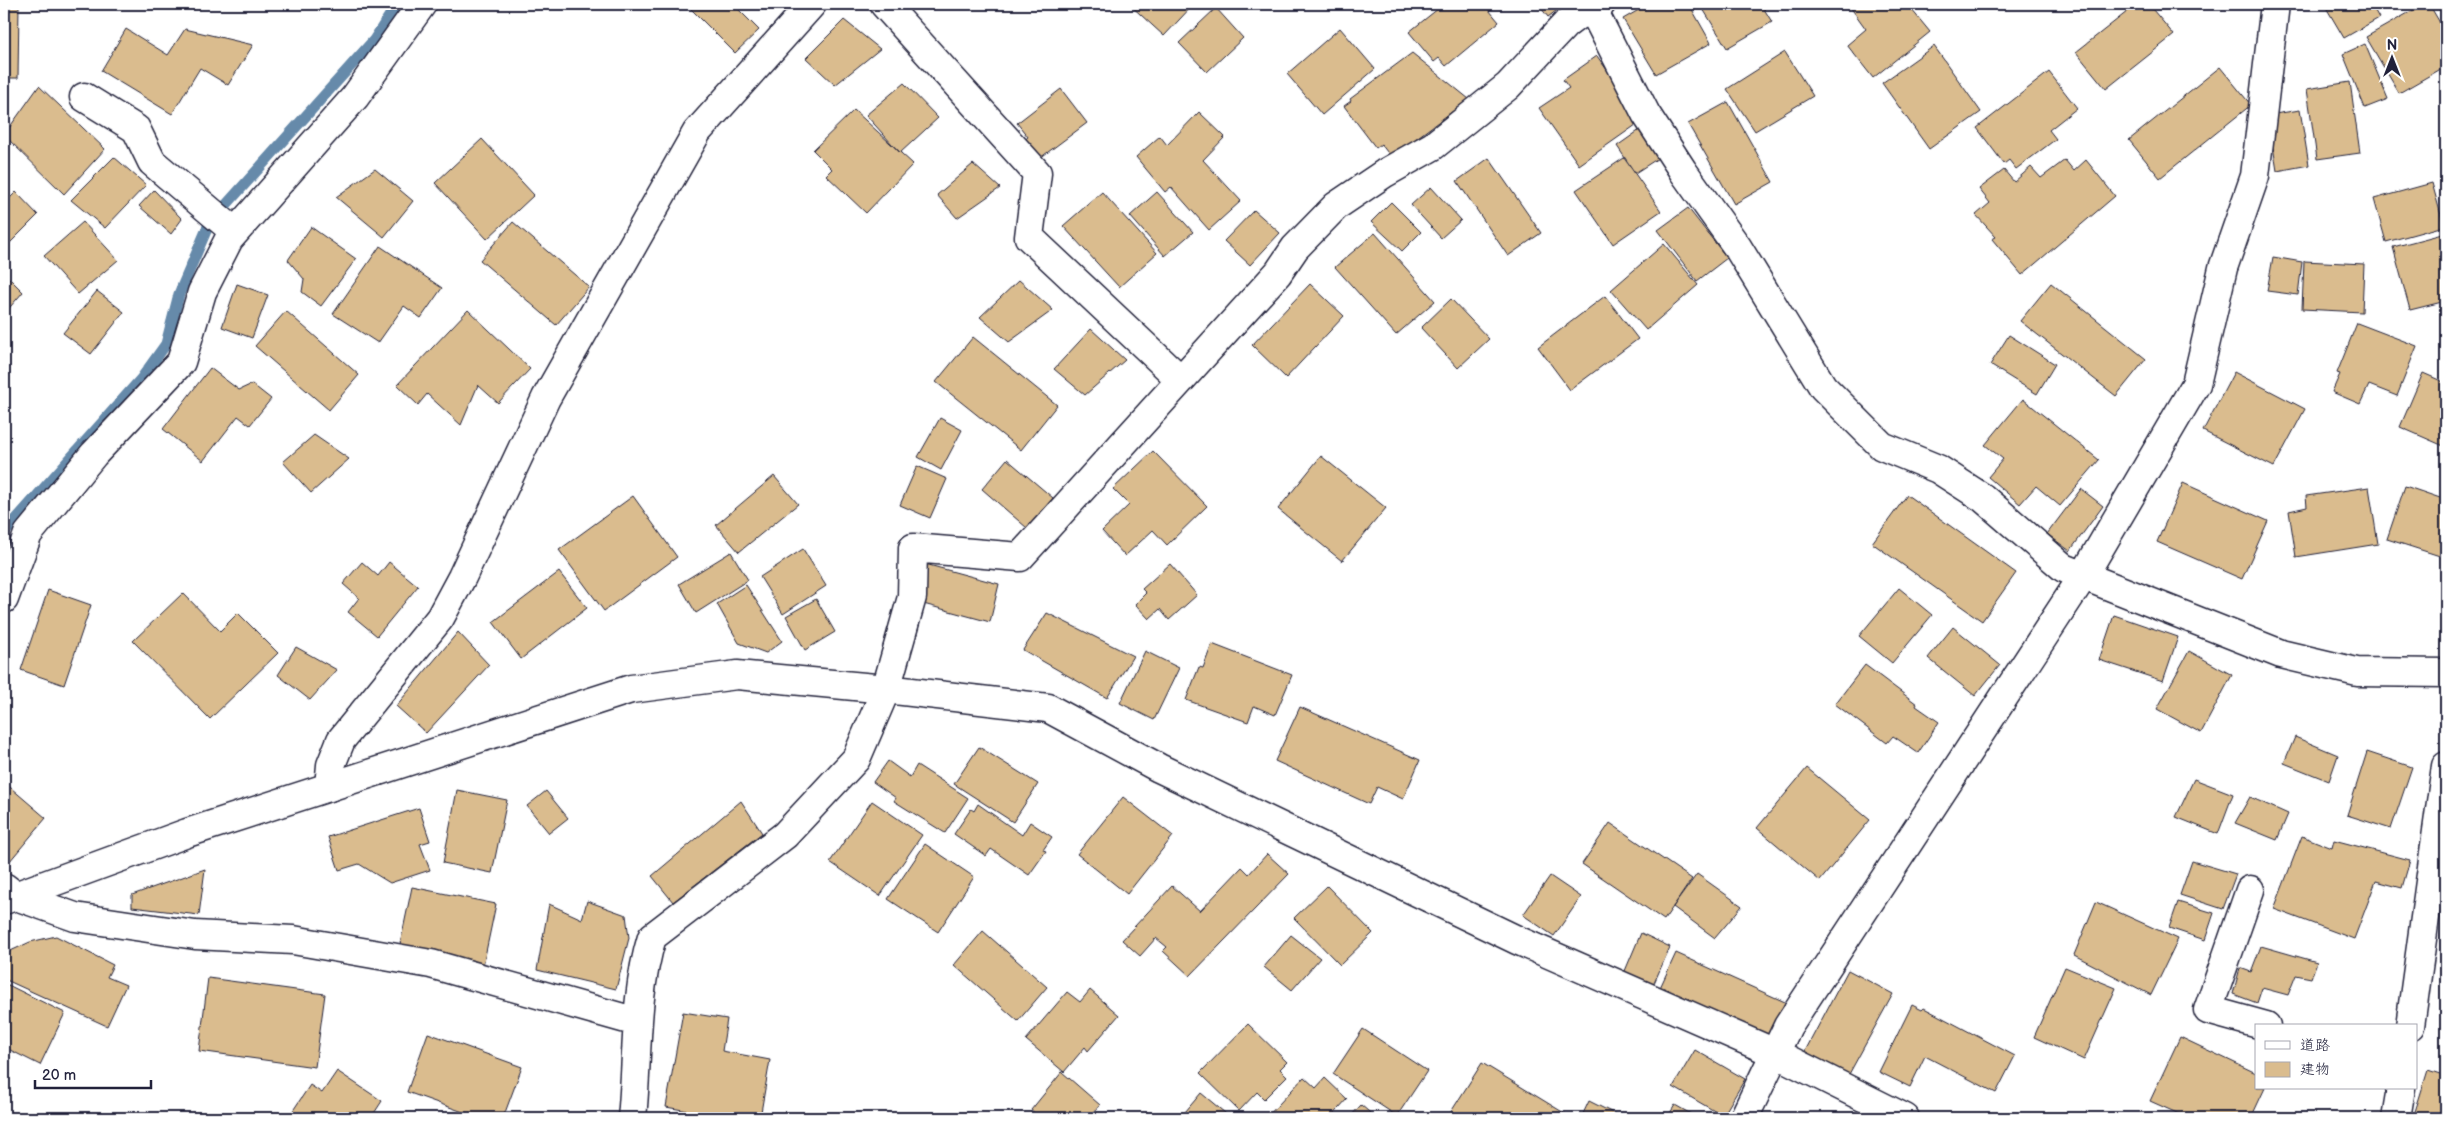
<svg xmlns="http://www.w3.org/2000/svg" width="2450" height="1122" font-family="'Balsamiq Sans','Klee One',sans-serif">
<style>
.lines{fill:none;stroke-linecap:round;stroke-linejoin:round}
.stream{stroke:#668aaa;stroke-width:11}
.building{fill:#dabc8e;stroke:#22223b}
.minor-casing{stroke:#22223b;stroke-width:31}
.tertiary-casing{stroke:#22223b;stroke-width:31}
.minor{stroke:#fff;stroke-width:28}
.tertiary{stroke:#fff;stroke-width:28}
</style>
<rect width="100%" height="100%" fill="#fff"/>
<filter id="ink" filterUnits="userSpaceOnUse"><feTurbulence type="fractalNoise" baseFrequency=".02" numOctaves="2"/><feDisplacementMap in="SourceGraphic" scale="10" xChannelSelector="R" yChannelSelector="G"/><feConvolveMatrix kernelMatrix="1 2 1 2 8 2 1 2 1" color-interpolation-filters="sRGB"/></filter>
<g filter="url(#ink)">
<g class="lines">
<path class="stream" d="M 4,533 L 141,379 L 166,344 L 179,294 L 209,224 L 374,40 L 397,4"/>
</g>
<path class="building" d="M 4,4 L 19,4 L 18,78 L 4,78 Z
M 686,4 L 737,4 L 735,6 L 759,30 L 735,53 Z
M 1129,4 L 1194,4 L 1164,36 Z
M 1444,4 L 1484,4 L 1499,22 L 1446,66 L 1439,58 L 1434,62 L 1409,32 Z
M 1538,4 L 1565,4 L 1548,17 Z
M 1649,4 L 1689,4 L 1711,43 L 1656,74 L 1623,19 Z
M 1700,4 L 1761,4 L 1772,22 L 1727,48 Z
M 1848,4 L 1907,4 L 1930,32 L 1873,78 L 1847,45 L 1866,29 Z
M 2137,4 L 2148,4 L 2174,35 L 2106,89 L 2076,52 Z
M 2324,4 L 2371,4 L 2379,18 L 2344,38 Z
M 2424,4 L 2429,4 L 2446,33 L 2446,66 L 2399,93 L 2366,37 Z
M 1216,8 L 1243,38 L 1207,72 L 1179,43 Z
M 844,20 L 880,49 L 835,85 L 806,58 Z
M 1340,28 L 1375,69 L 1322,115 L 1287,74 Z
M 126,29 L 168,55 L 185,29 L 253,45 L 228,85 L 200,68 L 172,114 L 101,71 Z
M 2365,44 L 2388,99 L 2365,108 L 2343,54 Z
M 1934,46 L 1981,112 L 1929,149 L 1882,83 Z
M 1785,52 L 1813,96 L 1755,131 L 1727,89 Z
M 1412,53 L 1469,99 L 1391,157 L 1381,144 L 1376,148 L 1344,106 L 1351,101 L 1350,99 Z
M 1597,56 L 1643,120 L 1579,165 L 1539,108 L 1569,88 L 1563,80 Z
M 2220,67 L 2251,105 L 2160,178 L 2129,140 Z
M 2049,72 L 2077,108 L 2049,130 L 2056,139 L 2016,169 L 2009,160 L 2004,164 L 1977,128 Z
M 2350,82 L 2360,153 L 2317,159 L 2307,89 Z
M 904,83 L 938,118 L 900,153 L 866,115 Z
M 39,86 L 105,149 L 64,194 L 4,135 Z
M 1061,89 L 1087,123 L 1036,161 L 1022,142 L 1028,137 L 1017,123 Z
M 1728,102 L 1773,182 L 1734,204 L 1688,124 Z
M 854,110 L 913,164 L 866,213 L 826,175 L 832,169 L 813,150 Z
M 2300,110 L 2309,165 L 2277,171 L 2268,115 Z
M 1199,112 L 1225,137 L 1203,160 L 1241,201 L 1209,230 L 1171,187 L 1165,192 L 1136,157 L 1160,136 L 1167,145 Z
M 1644,127 L 1663,155 L 1635,173 L 1617,146 Z
M 482,139 L 534,195 L 487,239 L 435,183 Z
M 114,157 L 146,185 L 105,228 L 71,200 Z
M 1489,158 L 1541,233 L 1508,256 L 1457,181 Z
M 1624,158 L 1661,211 L 1613,244 L 1576,190 Z
M 2065,160 L 2074,171 L 2086,160 L 2115,196 L 2022,275 L 1992,239 L 1996,237 L 1976,215 L 1990,203 L 1979,189 L 2004,170 L 2014,182 L 2031,167 L 2041,178 Z
M 973,164 L 1000,188 L 957,218 L 937,195 Z
M 375,169 L 413,201 L 384,237 L 336,197 Z
M 2432,183 L 2444,226 L 2386,242 L 2374,199 Z
M 1431,187 L 1461,220 L 1441,238 L 1411,205 Z
M 154,190 L 182,219 L 171,234 L 139,206 Z
M 16,192 L 38,215 L 4,249 L 4,204 Z
M 1102,192 L 1157,253 L 1119,287 L 1063,226 Z
M 1157,192 L 1193,232 L 1165,256 L 1130,216 Z
M 1391,202 L 1421,232 L 1402,251 L 1371,222 Z
M 1688,208 L 1727,258 L 1697,281 L 1658,230 Z
M 1254,210 L 1280,233 L 1250,265 L 1224,241 Z
M 83,222 L 118,260 L 78,294 L 44,256 Z
M 513,222 L 589,287 L 556,325 L 480,260 Z
M 311,227 L 356,259 L 321,306 L 302,292 L 304,279 L 288,260 Z
M 1375,233 L 1435,301 L 1396,335 L 1335,267 Z
M 2446,233 L 2446,301 L 2410,310 L 2393,247 Z
M 1664,244 L 1698,285 L 1646,330 L 1611,290 Z
M 380,246 L 442,288 L 421,318 L 404,306 L 378,343 L 333,314 Z
M 2273,257 L 2302,262 L 2298,295 L 2267,291 Z
M 2304,261 L 2364,264 L 2362,312 L 2302,309 Z
M 4,273 L 23,292 L 4,314 Z
M 1019,280 L 1053,310 L 1009,342 L 980,317 Z
M 2051,283 L 2146,359 L 2116,396 L 2020,321 Z
M 237,284 L 268,295 L 252,338 L 222,327 Z
M 1310,284 L 1344,316 L 1286,378 L 1252,345 Z
M 97,291 L 124,312 L 91,354 L 63,333 Z
M 1605,296 L 1638,339 L 1570,390 L 1538,347 Z
M 1451,299 L 1489,339 L 1458,368 L 1421,328 Z
M 468,310 L 530,369 L 498,403 L 478,385 L 461,425 L 427,394 L 418,405 L 397,385 Z
M 286,311 L 359,375 L 329,410 L 255,346 Z
M 2357,323 L 2417,346 L 2397,396 L 2369,385 L 2360,404 L 2332,392 L 2340,374 L 2337,373 Z
M 1091,329 L 1125,360 L 1085,395 L 1054,369 Z
M 2009,335 L 2055,364 L 2037,394 L 1990,365 Z
M 973,337 L 1057,405 L 1021,450 L 936,382 Z
M 210,368 L 239,390 L 252,384 L 271,399 L 250,425 L 238,416 L 203,461 L 163,429 Z
M 2234,372 L 2305,409 L 2274,467 L 2203,431 Z
M 2423,373 L 2446,383 L 2446,447 L 2400,427 Z
M 2023,399 L 2099,460 L 2060,506 L 2036,486 L 2020,504 L 1988,477 L 2003,459 L 1985,445 Z
M 940,418 L 962,430 L 941,470 L 918,457 Z
M 314,435 L 349,459 L 311,493 L 283,462 Z
M 1153,451 L 1207,506 L 1167,545 L 1153,530 L 1125,556 L 1102,531 L 1129,505 L 1113,489 Z
M 1321,456 L 1386,508 L 1342,561 L 1278,509 Z
M 1007,459 L 1053,498 L 1027,528 L 982,489 Z
M 917,466 L 947,479 L 930,518 L 900,505 Z
M 774,476 L 798,504 L 739,552 L 716,525 Z
M 2183,483 L 2268,521 L 2242,579 L 2157,542 Z
M 2405,486 L 2446,500 L 2446,558 L 2387,539 Z
M 2369,487 L 2378,544 L 2296,557 L 2289,511 L 2307,507 L 2306,496 Z
M 2081,489 L 2103,506 L 2070,551 L 2047,534 Z
M 1907,495 L 2016,573 L 1982,621 L 1872,543 Z
M 633,496 L 677,557 L 604,611 L 559,550 Z
M 803,549 L 826,586 L 783,614 L 760,577 Z
M 731,552 L 748,580 L 696,613 L 679,584 Z
M 362,562 L 378,576 L 389,562 L 418,586 L 377,636 L 348,612 L 359,598 L 343,584 Z
M 925,564 L 999,584 L 990,622 L 916,602 Z
M 1170,564 L 1197,595 L 1169,620 L 1160,609 L 1149,619 L 1135,604 L 1146,593 L 1142,589 Z
M 559,572 L 587,608 L 521,659 L 493,622 Z
M 746,585 L 782,641 L 766,653 L 739,643 L 717,604 Z
M 1899,588 L 1932,615 L 1892,663 L 1859,636 Z
M 48,590 L 91,605 L 64,685 L 21,670 Z
M 183,593 L 220,631 L 238,613 L 278,653 L 210,719 L 133,641 Z
M 816,599 L 835,632 L 805,650 L 786,616 Z
M 1047,613 L 1133,656 L 1107,698 L 1023,650 Z
M 2114,615 L 2178,637 L 2163,681 L 2099,660 Z
M 1953,627 L 2000,665 L 1975,696 L 1928,658 Z
M 458,632 L 489,665 L 426,733 L 396,706 Z
M 1212,644 L 1292,675 L 1275,715 L 1254,706 L 1248,722 L 1186,700 L 1199,667 L 1203,668 Z
M 296,647 L 337,670 L 310,700 L 278,675 Z
M 1145,651 L 1179,668 L 1154,720 L 1120,703 Z
M 2189,651 L 2232,675 L 2201,733 L 2157,709 Z
M 1865,665 L 1917,704 L 1916,706 L 1939,722 L 1918,753 L 1893,736 L 1887,743 L 1835,704 Z
M 1300,707 L 1420,760 L 1403,799 L 1377,787 L 1369,804 L 1275,761 Z
M 2295,737 L 2338,755 L 2329,781 L 2284,763 Z
M 979,747 L 1038,784 L 1013,822 L 954,784 Z
M 2367,752 L 2412,767 L 2391,829 L 2347,815 Z
M 888,761 L 910,777 L 917,765 L 968,798 L 945,833 L 894,801 L 896,798 L 873,782 Z
M 1807,768 L 1870,820 L 1820,881 L 1757,828 Z
M 2194,779 L 2233,794 L 2218,834 L 2176,817 Z
M 4,782 L 46,818 L 4,868 Z
M 457,790 L 507,800 L 492,873 L 443,863 Z
M 546,791 L 568,818 L 549,833 L 527,806 Z
M 1123,797 L 1173,836 L 1127,894 L 1077,854 Z
M 2250,797 L 2288,814 L 2277,840 L 2235,823 Z
M 741,801 L 762,833 L 673,902 L 652,876 Z
M 872,801 L 922,835 L 880,896 L 830,862 Z
M 978,804 L 1022,835 L 1030,822 L 1052,837 L 1043,850 L 1046,851 L 1029,875 L 991,849 L 986,856 L 954,834 L 971,809 L 974,811 Z
M 419,808 L 430,841 L 420,844 L 430,870 L 390,883 L 359,864 L 339,870 L 328,837 Z
M 1610,823 L 1692,879 L 1664,920 L 1582,864 Z
M 2302,836 L 2332,848 L 2334,840 L 2410,860 L 2402,888 L 2376,881 L 2354,939 L 2274,909 Z
M 925,844 L 974,877 L 938,932 L 888,899 Z
M 1267,854 L 1289,874 L 1190,976 L 1163,951 L 1167,947 L 1156,938 L 1140,956 L 1122,940 L 1172,886 L 1200,911 L 1242,867 L 1249,874 Z
M 2192,861 L 2236,874 L 2223,909 L 2180,895 Z
M 205,869 L 199,915 L 132,907 L 132,895 Z
M 1697,874 L 1742,906 L 1715,938 L 1673,907 Z
M 1550,876 L 1581,897 L 1554,936 L 1523,915 Z
M 1327,886 L 1373,933 L 1340,965 L 1294,918 Z
M 412,887 L 496,904 L 483,966 L 399,949 Z
M 587,901 L 626,915 L 629,938 L 616,989 L 537,970 L 549,904 L 582,919 Z
M 2096,902 L 2178,939 L 2151,995 L 2074,955 Z
M 2178,902 L 2214,913 L 2205,940 L 2169,928 Z
M 983,931 L 1047,987 L 1018,1021 L 954,965 Z
M 1641,933 L 1670,947 L 1651,990 L 1622,978 Z
M 1291,935 L 1320,958 L 1292,990 L 1264,967 Z
M 56,936 L 113,965 L 107,977 L 126,985 L 107,1026 L 4,979 L 4,954 L 30,942 Z
M 2261,946 L 2317,962 L 2311,978 L 2296,975 L 2288,995 L 2262,988 L 2257,1003 L 2233,994 L 2240,968 L 2251,972 Z
M 1676,953 L 1785,1002 L 1766,1042 L 1658,992 Z
M 2065,967 L 2116,988 L 2084,1060 L 2034,1037 Z
M 1848,970 L 1893,994 L 1848,1076 L 1804,1053 Z
M 208,978 L 325,994 L 315,1067 L 199,1051 Z
M 4,983 L 65,1013 L 40,1065 L 4,1047 Z
M 1090,990 L 1119,1015 L 1088,1051 L 1085,1047 L 1064,1072 L 1026,1040 L 1067,992 L 1080,1002 Z
M 1912,1005 L 1922,1010 L 1924,1008 L 2015,1056 L 1996,1093 L 1925,1056 L 1910,1087 L 1879,1072 Z
M 683,1012 L 727,1019 L 722,1051 L 770,1060 L 760,1118 L 728,1118 L 666,1107 Z
M 1248,1024 L 1287,1062 L 1280,1069 L 1287,1076 L 1264,1099 L 1257,1092 L 1239,1111 L 1200,1073 Z
M 1363,1029 L 1427,1071 L 1397,1116 L 1333,1074 Z
M 428,1033 L 522,1067 L 503,1118 L 480,1118 L 407,1092 Z
M 2180,1037 L 2256,1073 L 2256,1088 L 2265,1088 L 2251,1118 L 2188,1118 L 2150,1101 Z
M 1695,1050 L 1745,1079 L 1723,1116 L 1673,1087 Z
M 1482,1063 L 1569,1116 L 1568,1118 L 1454,1118 L 1449,1115 Z
M 2428,1070 L 2446,1076 L 2446,1118 L 2413,1118 Z
M 337,1071 L 382,1101 L 371,1118 L 288,1118 L 310,1085 L 322,1093 Z
M 1062,1072 L 1100,1105 L 1089,1118 L 1041,1118 L 1031,1110 Z
M 1304,1077 L 1316,1088 L 1325,1078 L 1347,1099 L 1330,1118 L 1266,1118 Z
M 1201,1093 L 1231,1118 L 1180,1118 Z
M 1589,1101 L 1623,1118 L 1581,1118 Z
M 1361,1105 L 1376,1118 L 1349,1118 Z
M 1675,1105 L 1698,1118 L 1667,1118 Z"/>
<g class="lines">
<g class="minor-casing">
<path id="minor" d="M 884,4 L 1037,173 L 1029,237 L 1181,380
M 1594,12 L 1646,114 L 1683,171 L 1738,248 L 1823,387 L 1882,446 L 1938,469 L 1983,498 L 2064,568 L 2281,654 L 2357,672 L 2446,673
M 84,97 L 136,129 L 152,162 L 235,232
M 4,599 L 28,534 L 94,454 L 181,362 L 202,292 L 229,239 L 355,97 L 422,4
M 329,787 L 331,765 L 341,740 L 440,618 L 462,577 L 546,398 L 697,132 L 812,4
M 4,887 L 16,896 L 75,917 L 195,935 L 293,940 L 431,964 L 637,1022
M 2250,890 L 2208,1010 L 2266,1026
M 2410,1026 L 2446,766
M 632,1118 C 638,1058 634,996 652,937 L 785,835 L 856,759 L 886,689 L 912,597 L 913,548 L 1020,557 L 1278,273 L 1295,248 L 1336,206 L 1385,173 L 1433,146 L 1508,86 L 1566,24 L 1578,15 L 1594,12 L 1601,4
M 1744,1118 L 1788,1026 L 2084,575 L 2196,384 L 2223,268 L 2255,176 L 2275,4
M 2396,1118 L 2401,1088"/>
</g>
<g class="tertiary-casing">
<path id="tertiary" d="M 4,900 L 187,833 L 631,689 L 737,675 L 886,689 L 1048,708 L 1159,768 L 1517,940 L 1775,1053 L 1905,1118"/>
</g>
<use href="#minor" class="minor"/>
<use href="#tertiary" class="tertiary"/>
</g>
</g>
<rect width="2450" height="1122" fill="none" stroke="#fff" stroke-width="20"/>
<rect x="10" y="10" width="2430" height="1102" fill="none" stroke="#22223b" stroke-width="2" filter="url(#ink)"/>
<rect x="2255" y="1024" width="162" height="65" fill="#ffffff" stroke="#a7a7b1"/>
<rect x="2265" y="1041" width="25" height="8" fill="#ffffff" stroke="#a7a7b1"/>
<text x="2300" y="1050" font-size="15" fill="#22223b">道路</text>
<rect x="2265" y="1062" width="25" height="15" fill="#dabc8e" stroke="#a7a7b1"/>
<text x="2300" y="1074" font-size="15" fill="#22223b">建物</text>
<g transform="translate(2392 58)" stroke="#ffffff" stroke-width="4" paint-order="stroke">
<path d="M0-4L9 19L0 12L-9 19Z" fill="#22223b"/>
<text y="-8" font-size="14" font-weight="bold" text-anchor="middle" fill="#22223b">N</text>
</g>
<path d="M35 1080v8h116v-8" fill="none" stroke="#22223b" stroke-width="2.5"/>
<text x="42" y="1080" font-size="15" fill="#22223b" stroke="#ffffff" stroke-width="4" paint-order="stroke">20 m</text>
</svg>
